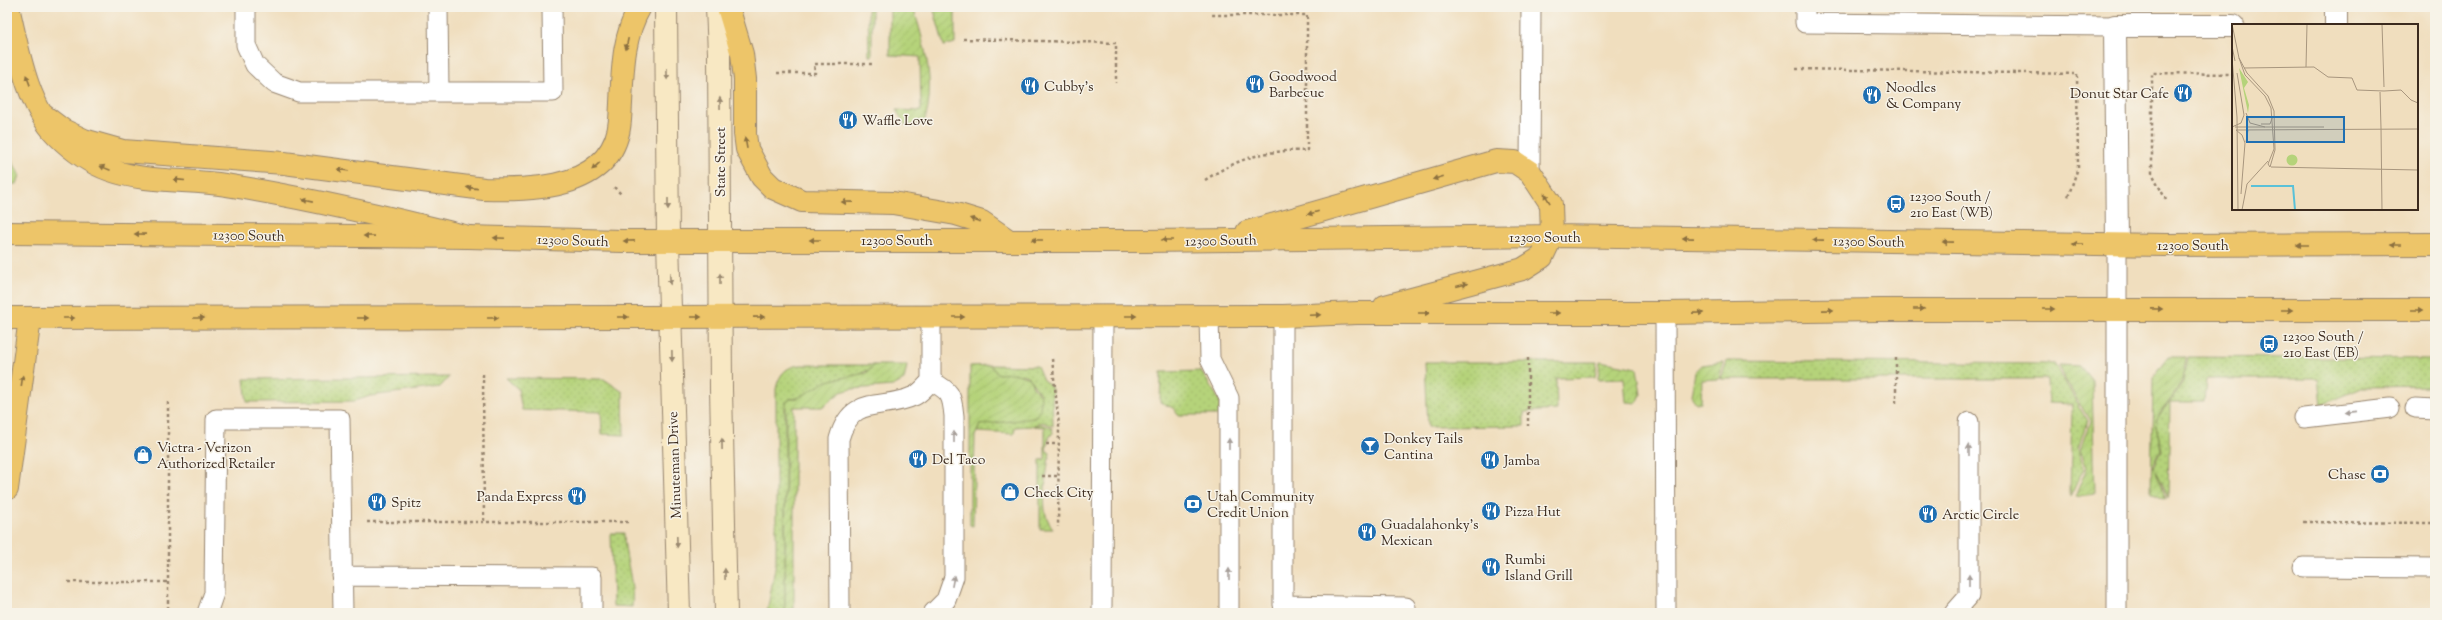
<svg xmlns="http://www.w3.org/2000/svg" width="2442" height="620" font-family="'Sorts Mill Goudy',serif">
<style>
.grass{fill:url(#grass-dots);stroke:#787e4c}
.garden{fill:url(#garden-furrows);stroke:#787e4c}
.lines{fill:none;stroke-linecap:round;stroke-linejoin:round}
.lane-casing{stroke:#96846e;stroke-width:21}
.street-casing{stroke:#96846e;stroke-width:24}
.secondary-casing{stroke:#96846e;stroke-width:24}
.primary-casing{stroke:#96846e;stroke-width:24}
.highway-casing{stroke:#96846e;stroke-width:24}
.path{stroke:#96846e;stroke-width:2.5;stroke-dasharray:3 3;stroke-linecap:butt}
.lane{stroke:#fff;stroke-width:19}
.street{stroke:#fff;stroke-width:22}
.secondary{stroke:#f8e8c3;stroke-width:22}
.primary{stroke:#edc569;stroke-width:22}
.highway{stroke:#edc569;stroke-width:22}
.oneway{fill:#8b7040}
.oneway2{fill:#9a8970}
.oneway3{fill:#a79f9a}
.labels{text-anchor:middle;stroke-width:3;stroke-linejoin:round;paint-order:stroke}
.poi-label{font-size:14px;fill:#3b2a1e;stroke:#f7f3e8;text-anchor:start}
.street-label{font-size:14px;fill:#3b2a1e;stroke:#f7f3e8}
.inset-river{fill:none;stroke:#5ac1d8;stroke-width:2}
.inset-road{fill:none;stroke:#a8967e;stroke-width:1}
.view{fill:#1f6fb2;fill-opacity:0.15;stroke:#1f6fb2;stroke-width:2}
.inset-edge{fill:none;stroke:#3b2a1e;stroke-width:2}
</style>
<defs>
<pattern id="grass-dots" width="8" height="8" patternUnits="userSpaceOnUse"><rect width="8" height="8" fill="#b5d37a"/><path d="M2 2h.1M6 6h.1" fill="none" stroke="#9db569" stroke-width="1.8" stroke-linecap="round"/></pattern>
<pattern id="garden-furrows" width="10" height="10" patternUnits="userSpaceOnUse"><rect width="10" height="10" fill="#b5d37a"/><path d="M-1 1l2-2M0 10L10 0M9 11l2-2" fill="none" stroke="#9db569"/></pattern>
</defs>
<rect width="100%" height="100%" fill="#f7f3e8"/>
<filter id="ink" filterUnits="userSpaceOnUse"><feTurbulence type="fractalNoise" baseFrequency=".025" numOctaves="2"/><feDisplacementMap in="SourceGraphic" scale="8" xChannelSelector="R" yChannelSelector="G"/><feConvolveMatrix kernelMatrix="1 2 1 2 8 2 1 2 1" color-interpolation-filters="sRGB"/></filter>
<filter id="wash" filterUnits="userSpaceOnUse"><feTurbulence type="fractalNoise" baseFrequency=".012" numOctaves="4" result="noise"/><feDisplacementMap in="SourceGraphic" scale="16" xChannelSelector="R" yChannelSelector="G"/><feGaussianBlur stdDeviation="0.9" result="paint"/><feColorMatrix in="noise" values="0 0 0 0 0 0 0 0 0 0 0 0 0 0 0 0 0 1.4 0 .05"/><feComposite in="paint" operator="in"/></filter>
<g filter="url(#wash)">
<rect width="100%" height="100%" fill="#f0debe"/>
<path class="grass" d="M 2187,357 L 2435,359 L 2435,386 L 2364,387 L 2322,405 L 2319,379 L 2206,379 L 2204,402 L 2170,402 L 2168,498 L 2154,468 L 2162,450 L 2155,421 L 2183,383 Z
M 1727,361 L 2055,364 L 2087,421 L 2078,449 L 2084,468 L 2070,497 L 2072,404 L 2048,403 L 2047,379 L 1721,379 Z
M 1425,362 L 1597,362 L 1595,377 L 1556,378 L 1557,410 L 1524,412 L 1524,426 L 1428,427 Z
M 801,365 L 875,365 C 865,377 816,387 798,398 L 790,399 L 785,405 L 785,613 L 767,613 L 776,562 L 776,389 C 779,374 786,366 801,365 Z
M 990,365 L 1037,366 L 1043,380 L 1050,385 L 1052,390 L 1053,426 L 1042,422 L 1032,426 L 1015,427 L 1014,434 L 977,432 L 982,423 C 1003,423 1022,421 1040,409 L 1040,394 L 1027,375 L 997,374 Z
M 1201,371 L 1220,401 L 1219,415 L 1178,415 L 1173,408 L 1160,402 L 1161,372 Z
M 449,377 L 440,387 L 370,396 L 355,401 L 247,402 L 244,379 Z
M 506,378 L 604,379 L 623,392 L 624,435 L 602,434 L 601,412 L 522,410 L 518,389 Z
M 611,533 L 624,533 C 624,558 635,582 632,607 L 613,606 Z"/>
<path class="garden" d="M 868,7 L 872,7 L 872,56 L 869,56 Z
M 890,7 L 913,7 C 924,41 937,88 924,122 L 906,126 L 896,110 L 921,111 L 920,57 L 890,55 Z
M 933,7 L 955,7 L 955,43 L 944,46 Z
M 7,152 L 20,175 L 17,184 L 7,184 Z
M 2169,357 L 2185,357 L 2182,382 L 2155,420 L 2161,450 L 2153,466 L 2166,499 L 2151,492 L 2153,378 Z
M 1600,361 L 1637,368 L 1641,395 L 1637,403 L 1626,402 L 1624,378 L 1598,379 Z
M 1724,362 L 1719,379 L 1702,380 L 1701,402 L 1696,403 L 1691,396 L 1695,372 L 1702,365 Z
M 875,365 L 907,365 L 904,380 L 893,386 L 852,389 L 841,392 L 822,407 L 794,407 L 794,613 L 785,613 L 786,402 L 790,399 L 798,398 L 827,381 L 866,373 Z
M 990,365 L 998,374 L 1014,373 L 1030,378 L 1033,387 L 1041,397 L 1040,412 L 1034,418 L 980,425 L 975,436 L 973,526 L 970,525 L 970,366 Z
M 2059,365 L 2080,366 L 2092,381 L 2095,493 L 2075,497 L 2087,467 L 2080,450 L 2090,421 L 2066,381 Z
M 1042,424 L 1052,428 L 1053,433 L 1049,437 L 1046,450 L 1050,453 C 1047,466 1042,503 1046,515 C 1047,520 1051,525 1053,529 L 1040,529 L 1040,460 L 1045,459 L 1045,427 L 1034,426 Z"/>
</g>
<g filter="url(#ink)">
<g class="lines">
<g class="lane-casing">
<path id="lane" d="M 246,7 L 246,45 L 255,65 L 274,83 L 299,92 L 553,92 L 552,7
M 438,7 L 439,92
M 1805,7 L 1805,23 L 2115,26
M 1530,172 L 1531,7
M 2117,244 L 2117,613
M 1665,313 L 1666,613
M 1209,316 L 1210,359 L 1229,398 L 1229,613
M 1283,316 L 1283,605 L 1406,607
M 931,381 C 950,391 952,394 954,416 L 954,577 L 946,600 L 933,613
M 2415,408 L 2435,409
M 2304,418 L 2390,408
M 2303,567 L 2435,568
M 342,576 L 592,577 L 592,613
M 207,613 L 214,593 L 216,419 L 340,419 L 343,613
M 840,613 L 839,439 C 852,393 882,411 914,396 C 921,393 926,386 931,381 L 931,317
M 1102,613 L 1103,316
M 1954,613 L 1969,596 L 1969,422"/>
</g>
<g class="street-casing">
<path id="street" d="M 2336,7 L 2336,25
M 2117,244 L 2115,26 L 2233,26"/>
</g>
<g class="secondary-casing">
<path id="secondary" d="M 666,7 L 668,241 L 679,613
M 717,7 L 719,53 L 721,389 L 726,613"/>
</g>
<g class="primary-casing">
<path id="primary" d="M 728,7 L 742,54 L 745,79 L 745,134 L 747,149 L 762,177 L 773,188 L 802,201 L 893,203 L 956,214 L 982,222 L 1008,240
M 1247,232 L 1496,161 L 1515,162 L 1530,172 L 1551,204 L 1552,236 L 1542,257 L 1523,269 L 1385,306
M 7,233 L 468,237 L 622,241 L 1145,241 L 1552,236 L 2166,245 L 2435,244
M 7,318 L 1283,316 L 1357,313 L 1665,313 L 1880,310 L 2435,310"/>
</g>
<g class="highway-casing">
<path id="highway" d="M 8,7 C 18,49 26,103 57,135 C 72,150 90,163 110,170 C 146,183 188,179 226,185 C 308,198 389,217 468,237
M 43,115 L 63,130 L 84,140 L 123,151 L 284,163 L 484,189 C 536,191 615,188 620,120 C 623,82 620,41 640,7
M 7,489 L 30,318"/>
</g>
<path class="path" d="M 963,39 L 1116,43 L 1116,83
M 1796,69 L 2077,74 L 2078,168 L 2068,197
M 777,73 L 815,73 L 814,64 L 873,64
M 1205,180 C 1239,158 1266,149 1307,151 L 1307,15 L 1211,15
M 614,187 L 621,194
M 2166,200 L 2152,173 L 2152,73 L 2233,74
M 1528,358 L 1528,426
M 1896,358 L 1896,403
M 1052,359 L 1059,425 L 1058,527
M 483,374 L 484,522
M 168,402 L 168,613
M 1046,444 L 1059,444
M 1042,476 L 1058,476
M 367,522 L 630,522
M 2303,522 L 2435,523
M 68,582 L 168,582"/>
<use href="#lane" class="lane"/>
<use href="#street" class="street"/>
<use href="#secondary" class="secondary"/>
<use href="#primary" class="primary"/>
<use href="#highway" class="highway"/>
</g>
<defs><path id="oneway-solid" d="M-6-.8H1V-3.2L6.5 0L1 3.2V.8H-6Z"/></defs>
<g class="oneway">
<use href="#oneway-solid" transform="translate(627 44) rotate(102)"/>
<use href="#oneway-solid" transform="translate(28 80) rotate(-111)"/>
<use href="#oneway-solid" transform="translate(746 143) rotate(-100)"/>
<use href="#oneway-solid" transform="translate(596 166) rotate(137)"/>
<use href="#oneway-solid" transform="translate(105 168) rotate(-158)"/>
<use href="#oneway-solid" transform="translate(343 170) rotate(-172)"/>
<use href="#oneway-solid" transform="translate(1438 178) rotate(164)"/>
<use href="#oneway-solid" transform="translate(179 180) rotate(-175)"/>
<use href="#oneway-solid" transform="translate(472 188) rotate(-174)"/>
<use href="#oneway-solid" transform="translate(1547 198) rotate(-121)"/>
<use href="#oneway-solid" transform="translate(308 200) rotate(-169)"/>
<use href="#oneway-solid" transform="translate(847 202) rotate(-179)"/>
<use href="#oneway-solid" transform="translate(1313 213) rotate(164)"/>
<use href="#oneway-solid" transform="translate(975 220) rotate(-162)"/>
<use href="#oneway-solid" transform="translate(140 234) rotate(-179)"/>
<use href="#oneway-solid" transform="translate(369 236) rotate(-179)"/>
<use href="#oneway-solid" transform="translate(499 238) rotate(-178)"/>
<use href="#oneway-solid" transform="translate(1688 238) rotate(-179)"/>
<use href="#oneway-solid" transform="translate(815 240) rotate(180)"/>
<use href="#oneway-solid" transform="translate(1037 240) rotate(-180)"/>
<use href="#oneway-solid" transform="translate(1167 240) rotate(180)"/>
<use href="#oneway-solid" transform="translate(1818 240) rotate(-179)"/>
<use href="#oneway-solid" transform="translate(629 241) rotate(179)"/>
<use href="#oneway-solid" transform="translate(1948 242) rotate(-179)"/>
<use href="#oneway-solid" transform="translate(2078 244) rotate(-179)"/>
<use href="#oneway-solid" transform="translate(2302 245) rotate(180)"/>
<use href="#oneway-solid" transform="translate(2396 245) rotate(180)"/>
<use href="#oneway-solid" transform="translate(1462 285) rotate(-15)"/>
<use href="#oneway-solid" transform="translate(1919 309)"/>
<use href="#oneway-solid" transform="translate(2049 309)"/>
<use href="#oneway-solid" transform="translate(2157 309) rotate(1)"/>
<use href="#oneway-solid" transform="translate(1828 310) rotate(-1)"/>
<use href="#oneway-solid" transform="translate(2287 310)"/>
<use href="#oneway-solid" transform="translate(2417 310)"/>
<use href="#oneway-solid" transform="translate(1424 313)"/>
<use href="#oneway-solid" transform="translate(1554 313)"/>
<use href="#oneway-solid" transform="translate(1698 313) rotate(-1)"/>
<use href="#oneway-solid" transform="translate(1315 315) rotate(-2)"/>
<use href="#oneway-solid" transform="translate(1131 316)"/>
<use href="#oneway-solid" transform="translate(623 317)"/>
<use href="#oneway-solid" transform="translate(696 317)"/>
<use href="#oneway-solid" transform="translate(759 317) rotate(-1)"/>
<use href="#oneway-solid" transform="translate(959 317)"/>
<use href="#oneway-solid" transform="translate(69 318)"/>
<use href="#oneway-solid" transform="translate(199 318)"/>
<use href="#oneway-solid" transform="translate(363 318)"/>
<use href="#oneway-solid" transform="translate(493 318)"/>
<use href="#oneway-solid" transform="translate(22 381) rotate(-82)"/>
</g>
<g class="oneway2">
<use href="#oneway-solid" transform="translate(667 74) rotate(89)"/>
<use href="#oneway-solid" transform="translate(720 103) rotate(-91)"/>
<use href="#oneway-solid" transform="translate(668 204) rotate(90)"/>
<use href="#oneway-solid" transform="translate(670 279) rotate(88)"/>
<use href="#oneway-solid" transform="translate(720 279) rotate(-90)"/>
<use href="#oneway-solid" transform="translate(672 356) rotate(89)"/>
<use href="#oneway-solid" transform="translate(722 444) rotate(-91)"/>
<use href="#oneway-solid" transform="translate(677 542) rotate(88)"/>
<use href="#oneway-solid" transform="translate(725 574) rotate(-91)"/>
</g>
<g class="oneway3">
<use href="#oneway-solid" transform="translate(2351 412) rotate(174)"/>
<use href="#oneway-solid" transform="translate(954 437) rotate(-90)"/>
<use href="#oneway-solid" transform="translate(1229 444) rotate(-90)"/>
<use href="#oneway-solid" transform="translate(1969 450) rotate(-90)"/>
<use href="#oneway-solid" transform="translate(1229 574) rotate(-90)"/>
<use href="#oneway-solid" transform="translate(1969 580) rotate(-90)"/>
<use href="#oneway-solid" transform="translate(953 581) rotate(-79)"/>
</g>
</g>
<defs>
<g id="restaurant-disc" transform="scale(1)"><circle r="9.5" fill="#1f6fb2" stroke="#f7f3e8"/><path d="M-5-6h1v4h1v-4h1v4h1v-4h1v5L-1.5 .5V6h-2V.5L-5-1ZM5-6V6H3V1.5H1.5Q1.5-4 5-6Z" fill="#fff"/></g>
<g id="bus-disc" transform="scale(1)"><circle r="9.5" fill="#1f6fb2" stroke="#f7f3e8"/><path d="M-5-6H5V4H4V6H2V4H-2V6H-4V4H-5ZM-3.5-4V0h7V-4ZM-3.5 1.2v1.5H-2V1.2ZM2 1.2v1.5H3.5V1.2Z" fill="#fff"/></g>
<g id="bar-disc" transform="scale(1)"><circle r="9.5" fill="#1f6fb2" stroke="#f7f3e8"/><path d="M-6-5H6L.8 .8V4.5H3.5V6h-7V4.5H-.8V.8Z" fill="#fff"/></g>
<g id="shop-disc" transform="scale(1)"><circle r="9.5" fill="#1f6fb2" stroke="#f7f3e8"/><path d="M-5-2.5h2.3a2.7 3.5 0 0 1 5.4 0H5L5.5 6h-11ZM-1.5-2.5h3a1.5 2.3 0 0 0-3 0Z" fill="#fff"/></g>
<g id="bank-disc" transform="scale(1)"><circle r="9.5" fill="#1f6fb2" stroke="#f7f3e8"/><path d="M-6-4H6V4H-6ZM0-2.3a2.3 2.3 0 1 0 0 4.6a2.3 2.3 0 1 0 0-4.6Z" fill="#fff"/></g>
</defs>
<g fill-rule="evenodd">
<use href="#restaurant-disc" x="1255" y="84"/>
<use href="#restaurant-disc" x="1030" y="86"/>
<use href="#restaurant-disc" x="2183" y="93"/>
<use href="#restaurant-disc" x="1872" y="95"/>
<use href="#restaurant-disc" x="848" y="120"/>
<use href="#bus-disc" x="1896" y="204"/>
<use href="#bus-disc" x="2269" y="344"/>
<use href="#bar-disc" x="1370" y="446"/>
<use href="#shop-disc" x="143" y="455"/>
<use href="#restaurant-disc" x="918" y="459"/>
<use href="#restaurant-disc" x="1490" y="460"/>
<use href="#bank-disc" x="2380" y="474"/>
<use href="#shop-disc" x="1010" y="492"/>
<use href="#restaurant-disc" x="577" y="496"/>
<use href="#restaurant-disc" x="377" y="502"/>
<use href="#bank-disc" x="1193" y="504"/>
<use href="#restaurant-disc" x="1491" y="511"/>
<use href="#restaurant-disc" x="1928" y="514"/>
<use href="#restaurant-disc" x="1367" y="532"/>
<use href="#restaurant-disc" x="1491" y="567"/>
</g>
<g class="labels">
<g class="poi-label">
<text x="1269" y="81">Goodwood<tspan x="1269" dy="16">Barbecue</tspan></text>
<text x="1044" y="91">Cubby’s</text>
<text x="1886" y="92">Noodles<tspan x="1886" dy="16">&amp; Company</tspan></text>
<text x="2169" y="98" text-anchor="end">Donut Star Cafe</text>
<text x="862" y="125">Waffle Love</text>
<text x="1910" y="201">12300 South /<tspan x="1910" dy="16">210 East (WB)</tspan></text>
<text x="2283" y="341">12300 South /<tspan x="2283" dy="16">210 East (EB)</tspan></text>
<text x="1384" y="443">Donkey Tails<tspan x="1384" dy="16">Cantina</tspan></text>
<text x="157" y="452">Victra - Verizon<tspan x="157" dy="16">Authorized Retailer</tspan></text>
<text x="932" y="464">Del Taco</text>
<text x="1504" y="465">Jamba</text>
<text x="2366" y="479" text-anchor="end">Chase</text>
<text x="1024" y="497">Check City</text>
<text x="563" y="501" text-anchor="end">Panda Express</text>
<text x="1207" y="501">Utah Community<tspan x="1207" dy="16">Credit Union</tspan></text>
<text x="391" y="507">Spitz</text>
<text x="1505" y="516">Pizza Hut</text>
<text x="1942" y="519">Arctic Circle</text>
<text x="1381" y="529">Guadalahonky's<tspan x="1381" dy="16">Mexican</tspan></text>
<text x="1505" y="564">Rumbi<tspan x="1505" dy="16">Island Grill</tspan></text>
</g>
<g class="street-label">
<text transform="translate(720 162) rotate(-90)" y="5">State Street</text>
<text transform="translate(249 235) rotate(1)" y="5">12300 South</text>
<text x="1545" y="242">12300 South</text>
<text transform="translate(573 240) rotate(2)" y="5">12300 South</text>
<text x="897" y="245">12300 South</text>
<text transform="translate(1221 240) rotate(-1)" y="5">12300 South</text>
<text transform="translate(1869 241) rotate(1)" y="5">12300 South</text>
<text x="2193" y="250">12300 South</text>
<text transform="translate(674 465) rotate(-92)" y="5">Minuteman Drive</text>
</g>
</g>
<g transform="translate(2232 24)">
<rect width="186" height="186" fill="#f0debe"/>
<path d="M 0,9 L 7,44 L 16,58 L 12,64 L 17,81 L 16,89 ZM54.5 136a5.5 5.5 0 1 1 11 0a5.5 5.5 0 1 1-11 0Z" fill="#b5d37a"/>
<path class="inset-river" d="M 19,162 L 61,162 L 63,186"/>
<path class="inset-road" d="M 0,0 L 7,34 L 15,49 L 36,72 L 42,87 L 43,126 L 38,143 L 36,140 L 42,125 L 39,84 L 33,72 L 13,51 L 7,34M 150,0 L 152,63M 0,22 L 3,37M 0,34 L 5,93 L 6,186M 74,43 L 75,0M 12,44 L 82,43 L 96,53 L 120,54 L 125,66 L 152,67M 152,67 L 169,66 L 179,76 L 186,79M 148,68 L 149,104M 14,89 L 18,99 L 33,103M 29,100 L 38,100 L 41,92M 0,103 L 9,99 L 12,91 L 5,49M 3,103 L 92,103M 149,104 L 150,186M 4,106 L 186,105M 4,106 L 10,111 L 13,119 L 9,170M 14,118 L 16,106M 39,143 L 186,146M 10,186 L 15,160 L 36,137"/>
<path class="view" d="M 15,93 L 112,93 L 112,118 L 15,118 Z"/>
<rect width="186" height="186" class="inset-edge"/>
</g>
<rect width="2442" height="620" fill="none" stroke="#f7f3e8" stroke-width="24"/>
</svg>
